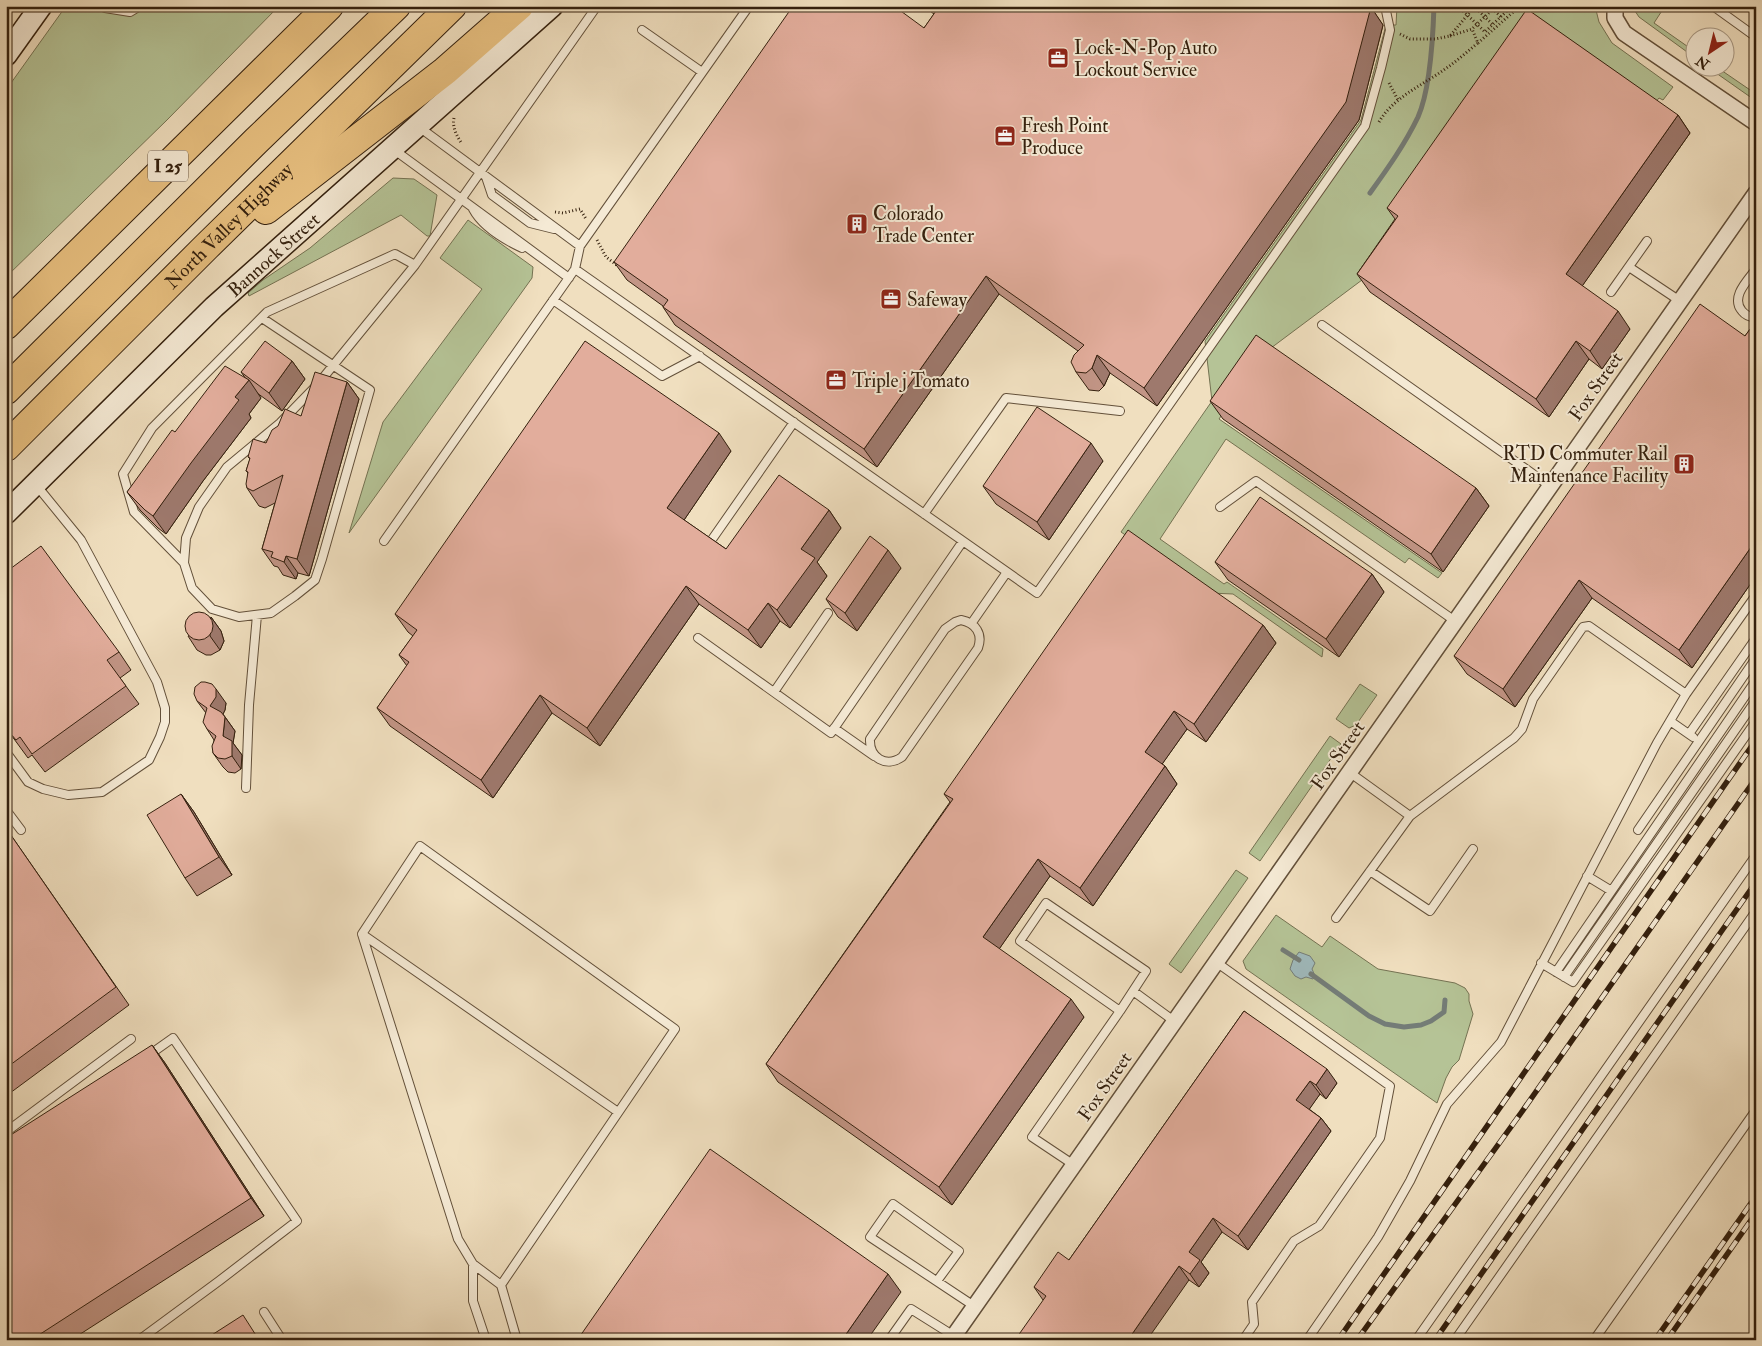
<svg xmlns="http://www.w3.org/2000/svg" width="1762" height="1346" font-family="'IM FELL Double Pica',serif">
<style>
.green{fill:#b5c396;stroke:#747252}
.water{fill:#9fbabd;stroke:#747c77}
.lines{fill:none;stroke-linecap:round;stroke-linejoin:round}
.stream{stroke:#747c77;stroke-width:5}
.lane-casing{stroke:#63503a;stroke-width:10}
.street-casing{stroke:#63503a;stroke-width:18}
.secondary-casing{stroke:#34200e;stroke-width:24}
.highway-casing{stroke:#34200e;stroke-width:30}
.path{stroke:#34200e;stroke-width:3;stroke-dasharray:1 2.5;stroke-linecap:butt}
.lane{stroke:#f5ead5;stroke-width:8}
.street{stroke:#f5ead5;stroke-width:15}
.secondary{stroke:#f5ead5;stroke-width:21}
.highway{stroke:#e8c080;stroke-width:28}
.rail-casing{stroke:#34200e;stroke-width:5.5}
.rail{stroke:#f5ead5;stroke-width:4;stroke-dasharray:11;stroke-linecap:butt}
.wall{fill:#c29586;stroke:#34200e}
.shaded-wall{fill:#9e796d;stroke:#34200e}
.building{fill:#e2ad9c;stroke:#34200e}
.labels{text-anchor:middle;stroke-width:4;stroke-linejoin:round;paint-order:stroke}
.shield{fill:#f5ead5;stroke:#6e5d4a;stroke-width:1}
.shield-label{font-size:18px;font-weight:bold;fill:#34200e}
.poi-label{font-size:19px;fill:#34200e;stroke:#f5ead5;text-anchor:start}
.street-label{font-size:19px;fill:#34200e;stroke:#f5ead5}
</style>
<rect width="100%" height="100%" fill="#f0dfbf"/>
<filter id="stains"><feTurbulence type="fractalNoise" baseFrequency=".004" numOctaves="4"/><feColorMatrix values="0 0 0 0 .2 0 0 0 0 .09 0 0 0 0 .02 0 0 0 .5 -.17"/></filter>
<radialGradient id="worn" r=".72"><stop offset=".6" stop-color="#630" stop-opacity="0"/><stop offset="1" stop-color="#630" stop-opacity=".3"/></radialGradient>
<path class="green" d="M 66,6 L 279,6 L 167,120 L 6,277 L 6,90 Z
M 1397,6 L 1574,6 L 1579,9 L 1595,6 L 1599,22 L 1612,43 L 1673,87 L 1663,100 L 1659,98 L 1654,104 L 1374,271 L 1267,351 L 1219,419 L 1442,573 L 1438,578 L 1409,558 L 1405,563 L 1226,439 L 1160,539 L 1224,584 L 1227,582 L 1323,649 L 1322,657 L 1233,594 L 1210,593 L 1121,532 L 1212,401 L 1205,341 L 1361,120 L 1386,25 L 1396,25 Z
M 1635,6 L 1665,6 L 1654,23 L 1694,51 L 1694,57 L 1639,17 L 1635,11 Z
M 1709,68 L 1718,68 L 1756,94 L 1756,101 Z
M 393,178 L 414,179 L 437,195 L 430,236 L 427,236 L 401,215 L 249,296 L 248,293 L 263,280 L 310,248 Z
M 468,220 L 533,267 L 532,278 L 349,533 L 383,422 L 482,289 L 440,258 Z
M 1360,684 L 1377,695 L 1356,725 L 1349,728 L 1336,719 Z
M 1330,736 L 1341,744 L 1260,861 L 1249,853 Z
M 1236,870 L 1248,878 L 1181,973 L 1169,964 Z
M 1276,915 L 1322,947 L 1330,936 L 1378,969 L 1455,983 L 1465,988 L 1469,994 L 1469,1001 L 1473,1014 L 1459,1060 L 1452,1067 L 1446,1078 L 1437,1103 L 1246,969 L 1243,961 Z"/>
<path class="water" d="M 1299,952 L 1310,956 L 1315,963 L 1312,969 L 1315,976 L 1313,979 L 1306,977 L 1301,979 L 1295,976 L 1290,969 L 1293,960 Z"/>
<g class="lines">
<path class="stream" d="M 1370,193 C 1388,168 1405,144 1418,117 C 1430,90 1433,37 1434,6
M 1283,950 L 1299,960
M 1311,974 L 1369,1016 L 1385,1024 L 1404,1027 L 1421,1025 L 1431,1021 L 1444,1012 L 1445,1000"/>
<g class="lane-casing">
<path id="lane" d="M 103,6 L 105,8 L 130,12 L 140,6
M 1713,6 L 1756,37
M 642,30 L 702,72
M 419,127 L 580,246
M 393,149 L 569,278
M 486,177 L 492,195 L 530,223 L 554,229
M 473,209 C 482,226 505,240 522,248
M 1629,267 L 1680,301
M 575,269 L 1037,593 L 1365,126 L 1381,68 L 1390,30 L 1385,6
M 1756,269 C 1748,280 1730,297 1742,311 C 1745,315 1750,317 1756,318
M 1611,292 L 1647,241
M 553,300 L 662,376 L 700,356
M 262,318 L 370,390 L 322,559 L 315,580 L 295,596 L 271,613 L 239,617 L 212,609 L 192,588 L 184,563 L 186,538 L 199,507 L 227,467 L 280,423 L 318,384 L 415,265
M 1322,325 L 1550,486
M 1220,507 L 1256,481 L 1455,621
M 924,514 L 1006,398 L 1120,411
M 713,538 L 794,422
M 384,541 L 575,269 L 580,246 L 749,6
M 184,563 L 134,512 L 123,474 L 152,428 L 267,312 L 395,254 L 415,265 L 597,6
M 961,620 C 976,623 983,634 978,648 L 902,757 C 886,768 869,758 870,739 L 945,629 L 955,622 Z
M 971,624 L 1007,572
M 698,638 L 831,733 L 963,541
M 774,692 L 828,613
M 1670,721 L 1693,737
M 834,728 L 874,756
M 1689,734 L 1756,638
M 6,752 L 28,782 L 43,789 L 68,795 L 102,792 L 149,760 L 160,737 L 165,722 L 165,708 L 157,682 L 81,540 L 37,486
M 1349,772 L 1410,816
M 246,788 L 249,705 L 257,615
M 6,810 L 21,830
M 1638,830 L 1756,658
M 1370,871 L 1430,911 L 1473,849
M 1587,876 L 1610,890
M 1336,918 L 1410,816 L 1514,738 L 1522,729 L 1533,699 L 1583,627 L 1589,626 L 1686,694
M 362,934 L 618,1112
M 1216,962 L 1390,1086 L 1380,1138 L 1319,1226 L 1294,1241 L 1252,1302 L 1254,1324 L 1243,1340
M 1541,963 L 1573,982 L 1756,721
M 1556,972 L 1756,680
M 1564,977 L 1756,700
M 1133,991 L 1174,1021
M 6,1132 L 131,1039
M 1074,1165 L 1032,1137 L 1120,1011 L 1020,941 L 1046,903 L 1146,971 L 1120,1011
M 473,1264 L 473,1301 L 486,1340
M 937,1281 L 959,1251 L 893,1204 L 870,1237 L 974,1306
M 501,1285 L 675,1029 L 420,846 L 362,934 L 458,1239 L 473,1264 L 501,1285 L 517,1340
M 264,1312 L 282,1340
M 139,1340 L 219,1281 L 297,1221 L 173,1038 L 149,1055
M 889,1340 L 911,1309 L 954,1336
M 1307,1340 L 1378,1237 L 1410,1181 L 1447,1104 L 1501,1042 L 1657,743 L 1686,694 L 1756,595
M 1416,1340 L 1756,855
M 1455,1340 L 1756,911
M 1594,1340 L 1756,1110"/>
</g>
<g class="street-casing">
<path id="street" d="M 1615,6 L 1615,18 L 1624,33 L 1756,123
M 951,1340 L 1756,193"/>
</g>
<g class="secondary-casing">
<g id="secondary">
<path d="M 6,55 L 41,6"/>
<path id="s1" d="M 6,513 L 214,307 L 552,6"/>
</g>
</g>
<g class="highway-casing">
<g id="highway">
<path d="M 266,210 L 445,71 L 519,6"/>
<path d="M 6,325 L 329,6"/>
<path d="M 6,390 L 256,141 L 396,6"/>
<path id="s2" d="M 6,447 L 206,247 L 452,6"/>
</g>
</g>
<path class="path" d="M 1458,6 L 1485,32 L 1512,6
M 1474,6 L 1493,25
M 1490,6 L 1501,17
M 1400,34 L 1410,39 L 1435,39 L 1450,36 L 1475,6
M 1450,36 L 1472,29 L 1496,6
M 1478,43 L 1520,6
M 1389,83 L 1398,100
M 454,118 C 452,128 457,136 462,144
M 1379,122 C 1393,97 1425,84 1448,67 C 1458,60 1468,51 1478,43 L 1472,29
M 555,212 L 563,213 L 580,209 L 586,219
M 597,240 L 606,257 L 618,266"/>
<use href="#lane" class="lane"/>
<use href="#street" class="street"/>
<use href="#secondary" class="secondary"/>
<use href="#highway" class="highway"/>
<g class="rail-casing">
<path id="rail" d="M 1338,1340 L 1756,740
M 1357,1340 L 1521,1113 L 1756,778
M 1435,1340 L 1756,882
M 1655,1340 L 1756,1196
M 1667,1340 L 1756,1213"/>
</g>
<use href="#rail" class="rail"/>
</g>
<path class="wall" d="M 923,6 L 1370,6 L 1383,25 L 1359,120 L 1157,406 L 1110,373 L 1104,386 L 1099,391 L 1089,390 L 1076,372 L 1078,351 L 999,294 L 877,467 L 675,325 L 663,307 L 663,306 L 627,280 L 614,262 L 924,28 L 934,14 Z
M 1678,115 L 1690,133 L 1582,286 L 1630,329 L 1602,369 L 1589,359 L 1549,417 L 1370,292 L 1357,274 L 1395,219 L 1387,208 Z
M 1756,321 L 1756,576 L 1692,668 L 1592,598 L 1515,707 L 1467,674 L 1454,656 L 1745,336 Z
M 292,361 L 305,379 L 282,411 L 257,393 L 261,398 L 249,414 L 251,418 L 203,481 L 166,534 L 158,528 L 140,510 L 127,492 L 175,432 L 246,379 L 241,372 Z
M 347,382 L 359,399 L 309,576 L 298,573 L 296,579 L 283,575 L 278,567 L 274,566 L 262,549 L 275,503 L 265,508 L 259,506 L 247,488 L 248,473 L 246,471 L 250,459 L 248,457 L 301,416 Z
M 1210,401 L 1476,488 L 1489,506 L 1443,572 L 1223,419 Z
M 731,451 L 684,520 L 726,549 L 829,510 L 841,528 L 817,562 L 827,576 L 790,628 L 780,621 L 761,648 L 699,604 L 600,746 L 552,713 L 493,798 L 390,726 L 377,708 L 407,666 L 399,655 L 413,636 L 408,632 L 395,614 Z
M 1103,461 L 1049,540 L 996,504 L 983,486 Z
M 1215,562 L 1372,574 L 1384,592 L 1339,657 L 1228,580 Z
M 901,568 L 857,631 L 838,617 L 826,599 Z
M 6,572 L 119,652 L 131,670 L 120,678 L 139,704 L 45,772 L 32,755 L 28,758 L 6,728 L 12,723 L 6,715 Z
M 211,617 L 221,631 L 224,641 L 220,650 L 211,655 L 206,655 L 197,650 L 188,636 Z
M 1263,625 L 1276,643 L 1206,742 L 1187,729 L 1162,764 L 1165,766 L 1177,784 L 1093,906 L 1050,876 L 999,949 L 1084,1017 L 952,1205 L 778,1082 L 766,1064 L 950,802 L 944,794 Z
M 197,701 L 226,703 L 225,710 L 223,714 L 235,731 L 233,743 L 242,755 L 241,769 L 235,773 L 228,772 L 223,767 L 213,753 L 214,740 L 207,729 L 206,713 Z
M 181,794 L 194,812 L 232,875 L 197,896 L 185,878 Z
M 6,828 L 129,1005 L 6,1096 Z
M 1244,1011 L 1337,1083 L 1326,1099 L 1320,1094 L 1309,1109 L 1321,1118 L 1331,1131 L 1248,1250 L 1222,1232 L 1201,1262 L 1209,1273 L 1199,1287 L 1189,1280 L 1043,1300 L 1034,1287 L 1069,1260 Z
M 152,1045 L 165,1063 L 264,1216 L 71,1340 L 6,1340 Z"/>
<path class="shaded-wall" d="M 1371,7 L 1383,25 L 1359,120 L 1157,406 L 1144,388 Z
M 1678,115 L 1690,133 L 1578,292 L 1566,274 Z
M 986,276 L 999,294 L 877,467 L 864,449 Z
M 1618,311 L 1630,329 L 1602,369 L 1590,351 Z
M 1576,341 L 1589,359 L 1549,417 L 1536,399 Z
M 1097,355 L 1110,373 L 1104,386 L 1092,368 Z
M 292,361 L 305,379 L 282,411 L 269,393 Z
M 249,380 L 261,398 L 249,414 L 251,418 L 203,481 L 166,534 L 153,516 L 235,397 Z
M 347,382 L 359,399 L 309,576 L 297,559 Z
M 719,433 L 731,451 L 680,526 L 667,508 Z
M 1091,443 L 1103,461 L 1049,540 L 1037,522 Z
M 1476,488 L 1489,506 L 1443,572 L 1431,554 Z
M 829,510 L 841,528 L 817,562 L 827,576 L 790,628 L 777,610 L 801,549 Z
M 1756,540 L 1756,576 L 1692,668 L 1679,650 Z
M 888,550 L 901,568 L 857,631 L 845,613 Z
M 286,556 L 298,573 L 296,579 L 284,562 Z
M 1372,574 L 1384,592 L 1339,657 L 1326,639 Z
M 1579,580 L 1592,598 L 1515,707 L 1503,689 Z
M 686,586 L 699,604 L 600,746 L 587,728 Z
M 768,603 L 780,621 L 761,648 L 748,630 Z
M 211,617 L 221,631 L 224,641 L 220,650 L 210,636 Z
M 1263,625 L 1276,643 L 1206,742 L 1194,724 Z
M 216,689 L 226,703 L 225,710 L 220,720 L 210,706 Z
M 540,695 L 552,713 L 493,798 L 481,780 Z
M 1174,711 L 1187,729 L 1158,770 L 1145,752 Z
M 225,717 L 235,731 L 233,743 L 242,755 L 241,769 L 232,756 L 223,736 Z
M 1165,766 L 1177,784 L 1093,906 L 1080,888 Z
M 181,794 L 194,812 L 232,875 L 219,857 Z
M 1038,859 L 1050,876 L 995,955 L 983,937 Z
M 1071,999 L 1084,1017 L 952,1205 L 939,1187 Z
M 152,1045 L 165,1063 L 264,1216 L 251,1198 Z
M 1327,1069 L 1337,1083 L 1326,1099 L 1316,1085 Z
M 1310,1081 L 1320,1094 L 1306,1114 L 1296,1100 Z
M 1321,1118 L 1331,1131 L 1248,1250 L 1238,1236 Z
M 1213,1218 L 1222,1232 L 1201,1262 L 1209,1273 L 1199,1287 L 1190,1274 L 1189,1252 Z
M 1179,1266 L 1189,1280 L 1147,1340 L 1128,1340 Z
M 888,1274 L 901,1292 L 867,1340 L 842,1340 Z"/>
<path class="building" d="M 793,6 L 894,6 L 924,28 L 938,8 L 936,6 L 1370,6 L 1371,7 L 1346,102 L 1144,388 L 1097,355 L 1092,368 L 1086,373 L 1076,372 L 1071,362 L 1074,355 L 1084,345 L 986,276 L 864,449 L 663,307 L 668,300 L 614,262 Z
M 1527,9 L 1678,115 L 1566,274 L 1618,311 L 1590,351 L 1576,341 L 1536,399 L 1357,274 L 1398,216 L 1387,208 Z
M 1700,304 L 1745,336 L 1756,321 L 1756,540 L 1679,650 L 1579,580 L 1503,689 L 1454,656 Z
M 1256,335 L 1476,488 L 1431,554 L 1210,401 Z
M 265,341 L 292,361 L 269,393 L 241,372 Z
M 585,341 L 719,433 L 667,508 L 726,549 L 779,475 L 829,510 L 801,549 L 815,558 L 777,610 L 768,603 L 748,630 L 686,586 L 587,728 L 540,695 L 481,780 L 377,708 L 409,662 L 399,655 L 417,630 L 395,614 Z
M 225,366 L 249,380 L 235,397 L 239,400 L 191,463 L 153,516 L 145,510 L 127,492 L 172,430 L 175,432 Z
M 315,372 L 347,382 L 297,559 L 286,556 L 284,562 L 271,557 L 273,552 L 262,549 L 283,475 L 253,491 L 247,488 L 246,484 L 248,472 L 246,471 L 250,458 L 248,457 L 253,439 L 266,443 L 272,430 L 278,426 L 285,409 L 301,416 Z
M 1037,407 L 1091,443 L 1037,522 L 983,486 Z
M 1260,497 L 1372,574 L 1326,639 L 1215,562 Z
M 1128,530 L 1263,625 L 1194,724 L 1174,711 L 1145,752 L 1165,766 L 1080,888 L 1038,859 L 983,937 L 1071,999 L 939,1187 L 766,1064 L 953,799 L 944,794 Z
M 870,536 L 888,550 L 845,613 L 826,599 Z
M 41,546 L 119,652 L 107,660 L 126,686 L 32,754 L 20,737 L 16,740 L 6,728 L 12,723 L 6,715 L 6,572 Z
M185 626a14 14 0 1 1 28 0a14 14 0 1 1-28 0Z
M 201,682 L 205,682 L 212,684 L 216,689 L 216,697 L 210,706 L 221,712 L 225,717 L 223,736 L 232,741 L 232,756 L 225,759 L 218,758 L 213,753 L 212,746 L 216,736 L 207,729 L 203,722 L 207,708 L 197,701 L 194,694 L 195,687 Z
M 181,794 L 219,857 L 185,878 L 147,815 Z
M 6,828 L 116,987 L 6,1068 Z
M 1244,1011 L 1327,1069 L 1316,1085 L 1310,1081 L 1296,1100 L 1321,1118 L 1238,1236 L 1213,1218 L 1189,1252 L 1200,1260 L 1190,1274 L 1179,1266 L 1128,1340 L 1015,1340 L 1046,1296 L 1034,1287 L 1058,1252 L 1069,1260 Z
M 152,1045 L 251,1198 L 31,1340 L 6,1340 L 6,1138 Z
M 710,1149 L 888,1274 L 842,1340 L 579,1340 L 578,1339 Z
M 243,1315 L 259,1340 L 204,1340 Z"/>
<defs>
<g id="office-square" transform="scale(1.125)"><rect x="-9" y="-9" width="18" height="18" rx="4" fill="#8f2418" stroke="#f5ead5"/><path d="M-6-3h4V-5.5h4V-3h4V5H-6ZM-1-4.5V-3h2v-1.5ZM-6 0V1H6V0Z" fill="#fff"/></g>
<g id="building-square" transform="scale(1.125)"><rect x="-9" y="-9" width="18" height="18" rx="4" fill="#8f2418" stroke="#f5ead5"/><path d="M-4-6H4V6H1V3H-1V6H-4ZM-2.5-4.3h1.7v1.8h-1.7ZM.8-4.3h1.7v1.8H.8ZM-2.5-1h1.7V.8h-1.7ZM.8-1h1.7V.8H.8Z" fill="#fff"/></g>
</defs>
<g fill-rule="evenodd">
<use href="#office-square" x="1058" y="58"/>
<use href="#office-square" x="1005" y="136"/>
<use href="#building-square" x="857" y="224"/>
<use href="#office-square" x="891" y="299"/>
<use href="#office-square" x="836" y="380"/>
<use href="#building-square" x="1684" y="464"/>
</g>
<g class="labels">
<rect class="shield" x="148" y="150.5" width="40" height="31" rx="4"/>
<g class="shield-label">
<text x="168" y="172">I 25</text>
</g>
<g class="poi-label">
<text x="1074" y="54">Lock-N-Pop Auto<tspan x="1074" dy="22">Lockout Service</tspan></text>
<text x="1021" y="132">Fresh Point<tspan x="1021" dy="22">Produce</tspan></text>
<text x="873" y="220">Colorado<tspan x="873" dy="22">Trade Center</tspan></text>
<text x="907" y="306">Safeway</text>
<text x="852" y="387">Triple j Tomato</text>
<text x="1668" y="460" text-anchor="end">RTD Commuter Rail<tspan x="1668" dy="22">Maintenance Facility</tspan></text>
</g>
<g class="street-label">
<text dy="7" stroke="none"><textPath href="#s2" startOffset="314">North Valley Highway</textPath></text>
<text dy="7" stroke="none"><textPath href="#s1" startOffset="372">Bannock Street</textPath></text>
<text transform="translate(1595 386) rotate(-55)" y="7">Fox Street</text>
<text transform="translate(1337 755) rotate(-55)" y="7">Fox Street</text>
<text transform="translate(1104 1086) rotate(-55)" y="7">Fox Street</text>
</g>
</g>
<rect width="1762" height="1346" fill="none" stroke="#f0dfbf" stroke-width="25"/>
<rect x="8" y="8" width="1747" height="1331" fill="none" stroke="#34200e" stroke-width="2.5"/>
<rect x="12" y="12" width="1737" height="1321" fill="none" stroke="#34200e"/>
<g transform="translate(1710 52) rotate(215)"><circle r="24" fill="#f5ead5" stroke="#a89985"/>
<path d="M0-4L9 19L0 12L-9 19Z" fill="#8f2418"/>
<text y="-8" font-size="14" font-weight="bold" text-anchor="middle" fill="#34200e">N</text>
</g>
<rect width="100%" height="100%" filter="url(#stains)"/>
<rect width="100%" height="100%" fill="url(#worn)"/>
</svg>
